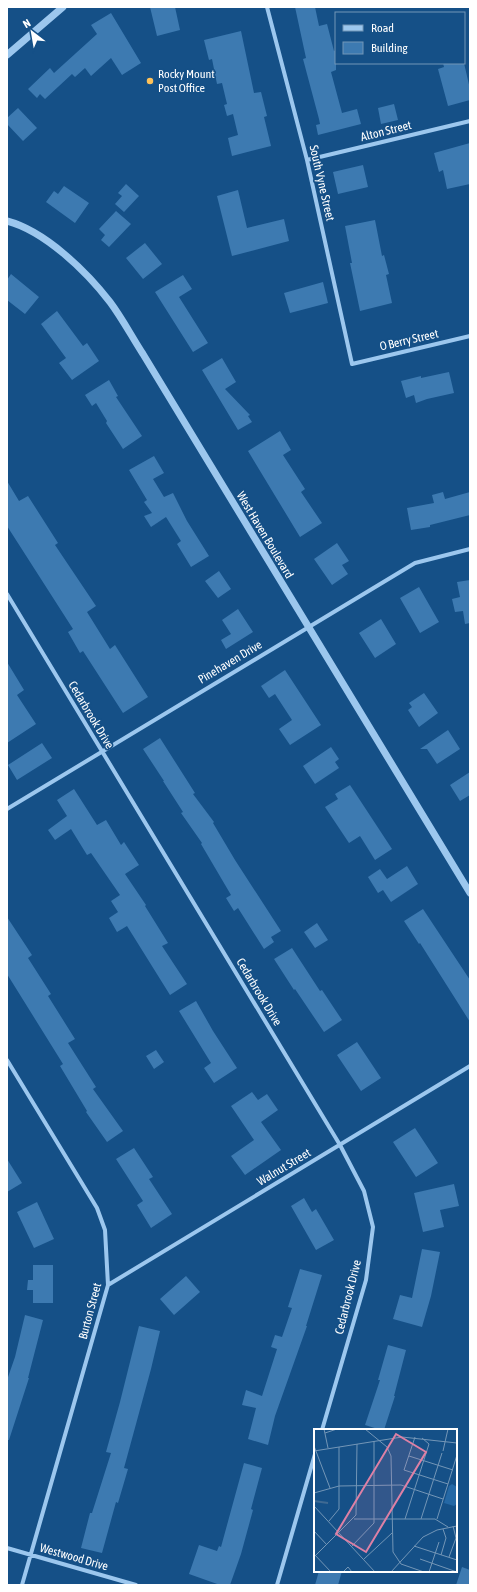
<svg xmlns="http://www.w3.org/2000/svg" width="477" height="1592" font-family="'Asap Condensed',sans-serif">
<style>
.building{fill:#3d7ab1}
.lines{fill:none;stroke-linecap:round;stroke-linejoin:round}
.minor{stroke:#9cc7ee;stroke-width:4}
.tertiary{stroke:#9cc7ee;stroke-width:7}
.poi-dot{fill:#ffc259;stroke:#155087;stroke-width:1.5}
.labels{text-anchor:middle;stroke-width:3.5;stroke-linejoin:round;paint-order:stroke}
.poi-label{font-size:12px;fill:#fff;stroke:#155087;text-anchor:start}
.street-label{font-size:12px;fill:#fff;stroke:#155087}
.inset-river{fill:none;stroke:#3f6a93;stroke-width:2}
.inset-road{fill:none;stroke:#7396b7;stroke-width:1}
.view{fill:#dd80a5;fill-opacity:0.15;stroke:#dd80a5;stroke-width:2}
.inset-edge{fill:none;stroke:#fff;stroke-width:2}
</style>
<rect width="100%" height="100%" fill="#155087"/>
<path class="building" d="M 150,7 L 175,7 L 180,30 L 157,36 Z
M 295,7 L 315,7 L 319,26 L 327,24 L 334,51 L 336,50 L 336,70 L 331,72 L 342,113 L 357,109 L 361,124 L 318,135 L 316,125 L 320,124 L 319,119 L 303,59 L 306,58 Z
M 111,13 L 141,63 L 122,75 L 111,58 L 91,76 L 85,68 L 75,77 L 72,74 L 45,99 L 40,94 L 37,98 L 28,89 L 50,68 L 54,73 L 97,34 L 91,25 Z
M 241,31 L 254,93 L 261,92 L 267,116 L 264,117 L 271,146 L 232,156 L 228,138 L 238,135 L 233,114 L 227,116 L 224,105 L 227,104 L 222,83 L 217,84 L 212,59 L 209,60 L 204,40 Z
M 443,63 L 464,63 L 470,89 L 470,100 L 448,106 L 438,69 L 444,67 Z
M 394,104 L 398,120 L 381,124 L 378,108 Z
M 18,108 L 37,128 L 23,141 L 7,124 L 7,118 Z
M 470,143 L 470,184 L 447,189 L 443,170 L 439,172 L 434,153 Z
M 363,165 L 368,187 L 338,194 L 333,172 Z
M 126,184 L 139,196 L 124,212 L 115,204 L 122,196 L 118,193 Z
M 64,186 L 89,203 L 75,223 L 46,202 L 54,191 L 58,194 Z
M 238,190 L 247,228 L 284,219 L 289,241 L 232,256 L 217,196 Z
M 116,211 L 131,224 L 109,247 L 101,240 L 105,235 L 99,229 Z
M 375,220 L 382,256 L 384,255 L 389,274 L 386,275 L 392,303 L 360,311 L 350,263 L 352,263 L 345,226 Z
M 145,243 L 162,264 L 143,279 L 126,258 Z
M 11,274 L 39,297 L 25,314 L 7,300 L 7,280 Z
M 183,275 L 192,289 L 179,297 L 208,343 L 193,352 L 155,292 Z
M 323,282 L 328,303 L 290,313 L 284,293 Z
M 57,311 L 83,346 L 87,343 L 99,361 L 72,380 L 59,363 L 66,358 L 41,324 Z
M 222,358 L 236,382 L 225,389 L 250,415 L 248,416 L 252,422 L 238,430 L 202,370 Z
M 449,372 L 454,393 L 427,399 L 416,403 L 414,395 L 406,398 L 401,381 L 421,376 L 421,378 Z
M 109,380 L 118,396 L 116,397 L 142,436 L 123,449 L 106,423 L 107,421 L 96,403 L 92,406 L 85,395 Z
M 280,431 L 291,450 L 283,455 L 305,489 L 301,492 L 322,523 L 300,537 L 248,451 Z
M 154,456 L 164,473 L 153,479 L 164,497 L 173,493 L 187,521 L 209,556 L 191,567 L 177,544 L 181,541 L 166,517 L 151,527 L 144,516 L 152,513 L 144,502 L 147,500 L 129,470 Z
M 7,481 L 19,501 L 28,496 L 58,543 L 55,545 L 96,606 L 87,612 L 110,649 L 115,645 L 148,697 L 123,713 L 83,651 L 80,653 L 68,632 L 73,629 L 7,526 Z
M 443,492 L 445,499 L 470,492 L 470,515 L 430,525 L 430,527 L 411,530 L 407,508 L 434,503 L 432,495 Z
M 337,543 L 349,561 L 342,565 L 348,574 L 332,585 L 314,559 Z
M 219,571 L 231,589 L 218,598 L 205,581 Z
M 470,580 L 470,623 L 465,624 L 463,611 L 455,612 L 452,599 L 460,597 L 457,582 Z
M 419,587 L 439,622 L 420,633 L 400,598 Z
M 238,609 L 253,632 L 226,649 L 221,640 L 231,634 L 222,620 Z
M 381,619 L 396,644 L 375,658 L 359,633 Z
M 7,662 L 24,690 L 17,695 L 36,724 L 7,743 Z
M 285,670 L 321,725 L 290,745 L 279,729 L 292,720 L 275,694 L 269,698 L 261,686 Z
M 424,693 L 438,713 L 419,727 L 408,710 L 412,707 L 409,703 Z
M 448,730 L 460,749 L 437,764 L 427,749 L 420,749 Z
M 160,738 L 195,793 L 193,794 L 214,822 L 213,823 L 235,860 L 281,931 L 271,937 L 274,942 L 264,949 L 238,908 L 234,911 L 226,898 L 231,895 L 201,844 L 202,843 L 181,813 L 183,812 L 163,781 L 164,781 L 143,749 Z
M 42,743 L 52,758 L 17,780 L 8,765 Z
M 331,747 L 339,759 L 335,762 L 339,768 L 315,784 L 303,766 Z
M 470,772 L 470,795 L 460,801 L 450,785 Z
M 350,785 L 392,849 L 375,860 L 360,836 L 349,843 L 325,807 L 338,799 L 335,794 Z
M 74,789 L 97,825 L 106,820 L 121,845 L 124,842 L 139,865 L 125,874 L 146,905 L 145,906 L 168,943 L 162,946 L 187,984 L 170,995 L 127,926 L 117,932 L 109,918 L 118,912 L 111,901 L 120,895 L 91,853 L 87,855 L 71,829 L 55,840 L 48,830 L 67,816 L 57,800 Z
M 407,866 L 418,884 L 391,902 L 383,890 L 378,893 L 368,877 L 380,869 L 387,879 Z
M 423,909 L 470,980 L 470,1022 L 420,943 L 419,944 L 404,921 Z
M 7,917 L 32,955 L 28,958 L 51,994 L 48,996 L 75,1039 L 68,1043 L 96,1087 L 93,1089 L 123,1131 L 107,1142 L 86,1112 L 87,1111 L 60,1066 L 63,1064 L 7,974 Z
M 317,923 L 328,940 L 315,948 L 304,932 Z
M 292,948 L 320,991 L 322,990 L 342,1020 L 324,1032 L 295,989 L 294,990 L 274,959 Z
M 196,1001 L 213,1031 L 237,1068 L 214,1083 L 204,1068 L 211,1063 L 179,1011 Z
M 357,1042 L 381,1078 L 361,1091 L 337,1055 Z
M 156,1050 L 164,1062 L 154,1069 L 146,1056 Z
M 252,1092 L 258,1100 L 267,1094 L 278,1110 L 261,1122 L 281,1150 L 245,1175 L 231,1156 L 254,1140 L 231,1106 Z
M 415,1128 L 438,1163 L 416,1177 L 393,1142 Z
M 134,1148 L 153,1177 L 149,1179 L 172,1214 L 151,1228 L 137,1205 L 143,1201 L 116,1159 Z
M 7,1159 L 22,1183 L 7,1192 Z
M 454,1184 L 459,1206 L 440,1210 L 444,1227 L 423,1232 L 414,1193 Z
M 304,1198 L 312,1212 L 316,1209 L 334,1240 L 316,1250 L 291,1206 Z
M 37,1202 L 54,1239 L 34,1248 L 17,1212 Z
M 422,1249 L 440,1252 L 431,1296 L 422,1327 L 393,1319 L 400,1295 L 412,1298 Z
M 33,1265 L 53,1265 L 53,1303 L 33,1303 L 33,1290 L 27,1290 L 28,1280 L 33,1280 Z
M 300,1269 L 322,1275 L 306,1326 L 307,1326 L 275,1416 L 268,1445 L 248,1439 L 256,1408 L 242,1405 L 246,1390 L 262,1396 L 277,1349 L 271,1347 L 275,1335 L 282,1337 L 292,1308 L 288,1307 Z
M 186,1276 L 200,1292 L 174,1315 L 160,1299 Z
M 25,1315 L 43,1320 L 28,1378 L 29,1378 L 9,1440 L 7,1440 L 7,1380 L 15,1357 Z
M 139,1326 L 160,1331 L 151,1369 L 124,1468 L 128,1469 L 118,1503 L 116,1502 L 102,1553 L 81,1548 L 90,1513 L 92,1513 L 111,1453 L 106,1452 L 120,1402 Z
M 388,1345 L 406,1350 L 394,1396 L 395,1396 L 384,1430 L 381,1430 L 365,1425 L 380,1380 L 378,1380 Z
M 244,1463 L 262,1468 L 251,1509 L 253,1510 L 241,1554 L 230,1585 L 220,1585 L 189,1574 L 199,1545 L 217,1551 L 219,1546 L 221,1547 Z
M 462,1567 L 470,1570 L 470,1585 L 456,1585 Z
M 319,1571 L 342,1571 L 338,1585 L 315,1585 Z"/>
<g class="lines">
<path class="minor" d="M 267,7 L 307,160 L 352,364 L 470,336
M 307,160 L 470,121
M 7,594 L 340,1145 L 364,1191 L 373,1227 L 366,1280 L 322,1430
M 7,809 L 415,563 L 470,549
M 7,1060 L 97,1208 L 105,1230 L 108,1285 L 22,1585
M 108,1285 L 470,1066
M 7,1548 L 136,1585
M 277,1585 L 315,1454"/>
<path class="tertiary" d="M 7,55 L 63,7
M 7,221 C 45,231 86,271 110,302 C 122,318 132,337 143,354 L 470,893"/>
</g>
<circle class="poi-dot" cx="150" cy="81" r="4"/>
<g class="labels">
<g class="poi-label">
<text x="158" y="78">Rocky Mount<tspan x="158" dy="14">Post Office</tspan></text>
</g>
<g class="street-label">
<text transform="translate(386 131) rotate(-14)" y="4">Alton Street</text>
<text transform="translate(322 183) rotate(77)" y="4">South Vyne Street</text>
<text transform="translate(409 340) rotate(-13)" y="4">O Berry Street</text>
<text transform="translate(265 535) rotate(59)" y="4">West Haven Boulevard</text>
<text transform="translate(230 662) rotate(-31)" y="4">Pinehaven Drive</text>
<text transform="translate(91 715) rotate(59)" y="4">Cedarbrook Drive</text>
<text transform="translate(259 992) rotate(59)" y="4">Cedarbrook Drive</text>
<text transform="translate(284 1167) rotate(-31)" y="4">Walnut Street</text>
<text transform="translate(348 1297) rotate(-76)" y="4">Cedarbrook Drive</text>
<text transform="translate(90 1311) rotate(-75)" y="4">Burton Street</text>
<text transform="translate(74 1557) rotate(16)" y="4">Westwood Drive</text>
</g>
</g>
<g transform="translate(314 1429)">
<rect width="143" height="143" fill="#155087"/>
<path d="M 138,55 L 143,58 L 143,75 L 140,77 L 130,74 L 135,57 Z" fill="#2568a5"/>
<path class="inset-river" d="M 0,72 L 14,74"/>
<path class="inset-road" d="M 10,0 L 14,19M 51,0 L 73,18 L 77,27 L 79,123 L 87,135 L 110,143M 11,4 L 23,0M 101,8 L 90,41 L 134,55M 0,17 L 16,59M 0,22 L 88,8 L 143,14M 129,22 L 134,0M 95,27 L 139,41M 0,64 L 25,57 L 87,56 L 129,70M 0,77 L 61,143M 40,90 L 121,90 L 134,98M 91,90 L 115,15 L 108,9M 107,90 L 128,24M 123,90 L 143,26M 15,92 L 25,80 L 25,18M 0,102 L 13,116M 38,117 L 60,94 L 60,12M 100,117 L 143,131M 0,125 L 17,143M 127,126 L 132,109 L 129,100M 0,128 L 42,86 L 43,15M 135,128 L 142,109 L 139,97M 50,130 L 78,104M 106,130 L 143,143M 29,143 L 34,138 L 38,143M 77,143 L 109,108 L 123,101 L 143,97M 115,143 L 125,113"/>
<path class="view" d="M 82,5 L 112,23 L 52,123 L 22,105 Z"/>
<rect width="143" height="143" class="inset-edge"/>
</g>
<rect width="477" height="1592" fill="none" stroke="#ffffff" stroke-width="16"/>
<rect x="335" y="12" width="130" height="52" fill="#155087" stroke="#7396b7"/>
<rect x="343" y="25" width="20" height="6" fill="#9cc7ee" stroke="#7396b7"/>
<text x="371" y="32" font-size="12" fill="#ffffff">Road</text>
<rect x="343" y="42" width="20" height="12" fill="#3d7ab1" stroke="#7396b7"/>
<text x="371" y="52" font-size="12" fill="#ffffff">Building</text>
<g transform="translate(32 32) rotate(329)" stroke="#155087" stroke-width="3" paint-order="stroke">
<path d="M0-3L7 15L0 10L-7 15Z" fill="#ffffff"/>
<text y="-6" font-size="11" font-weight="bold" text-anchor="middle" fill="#ffffff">N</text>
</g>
</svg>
